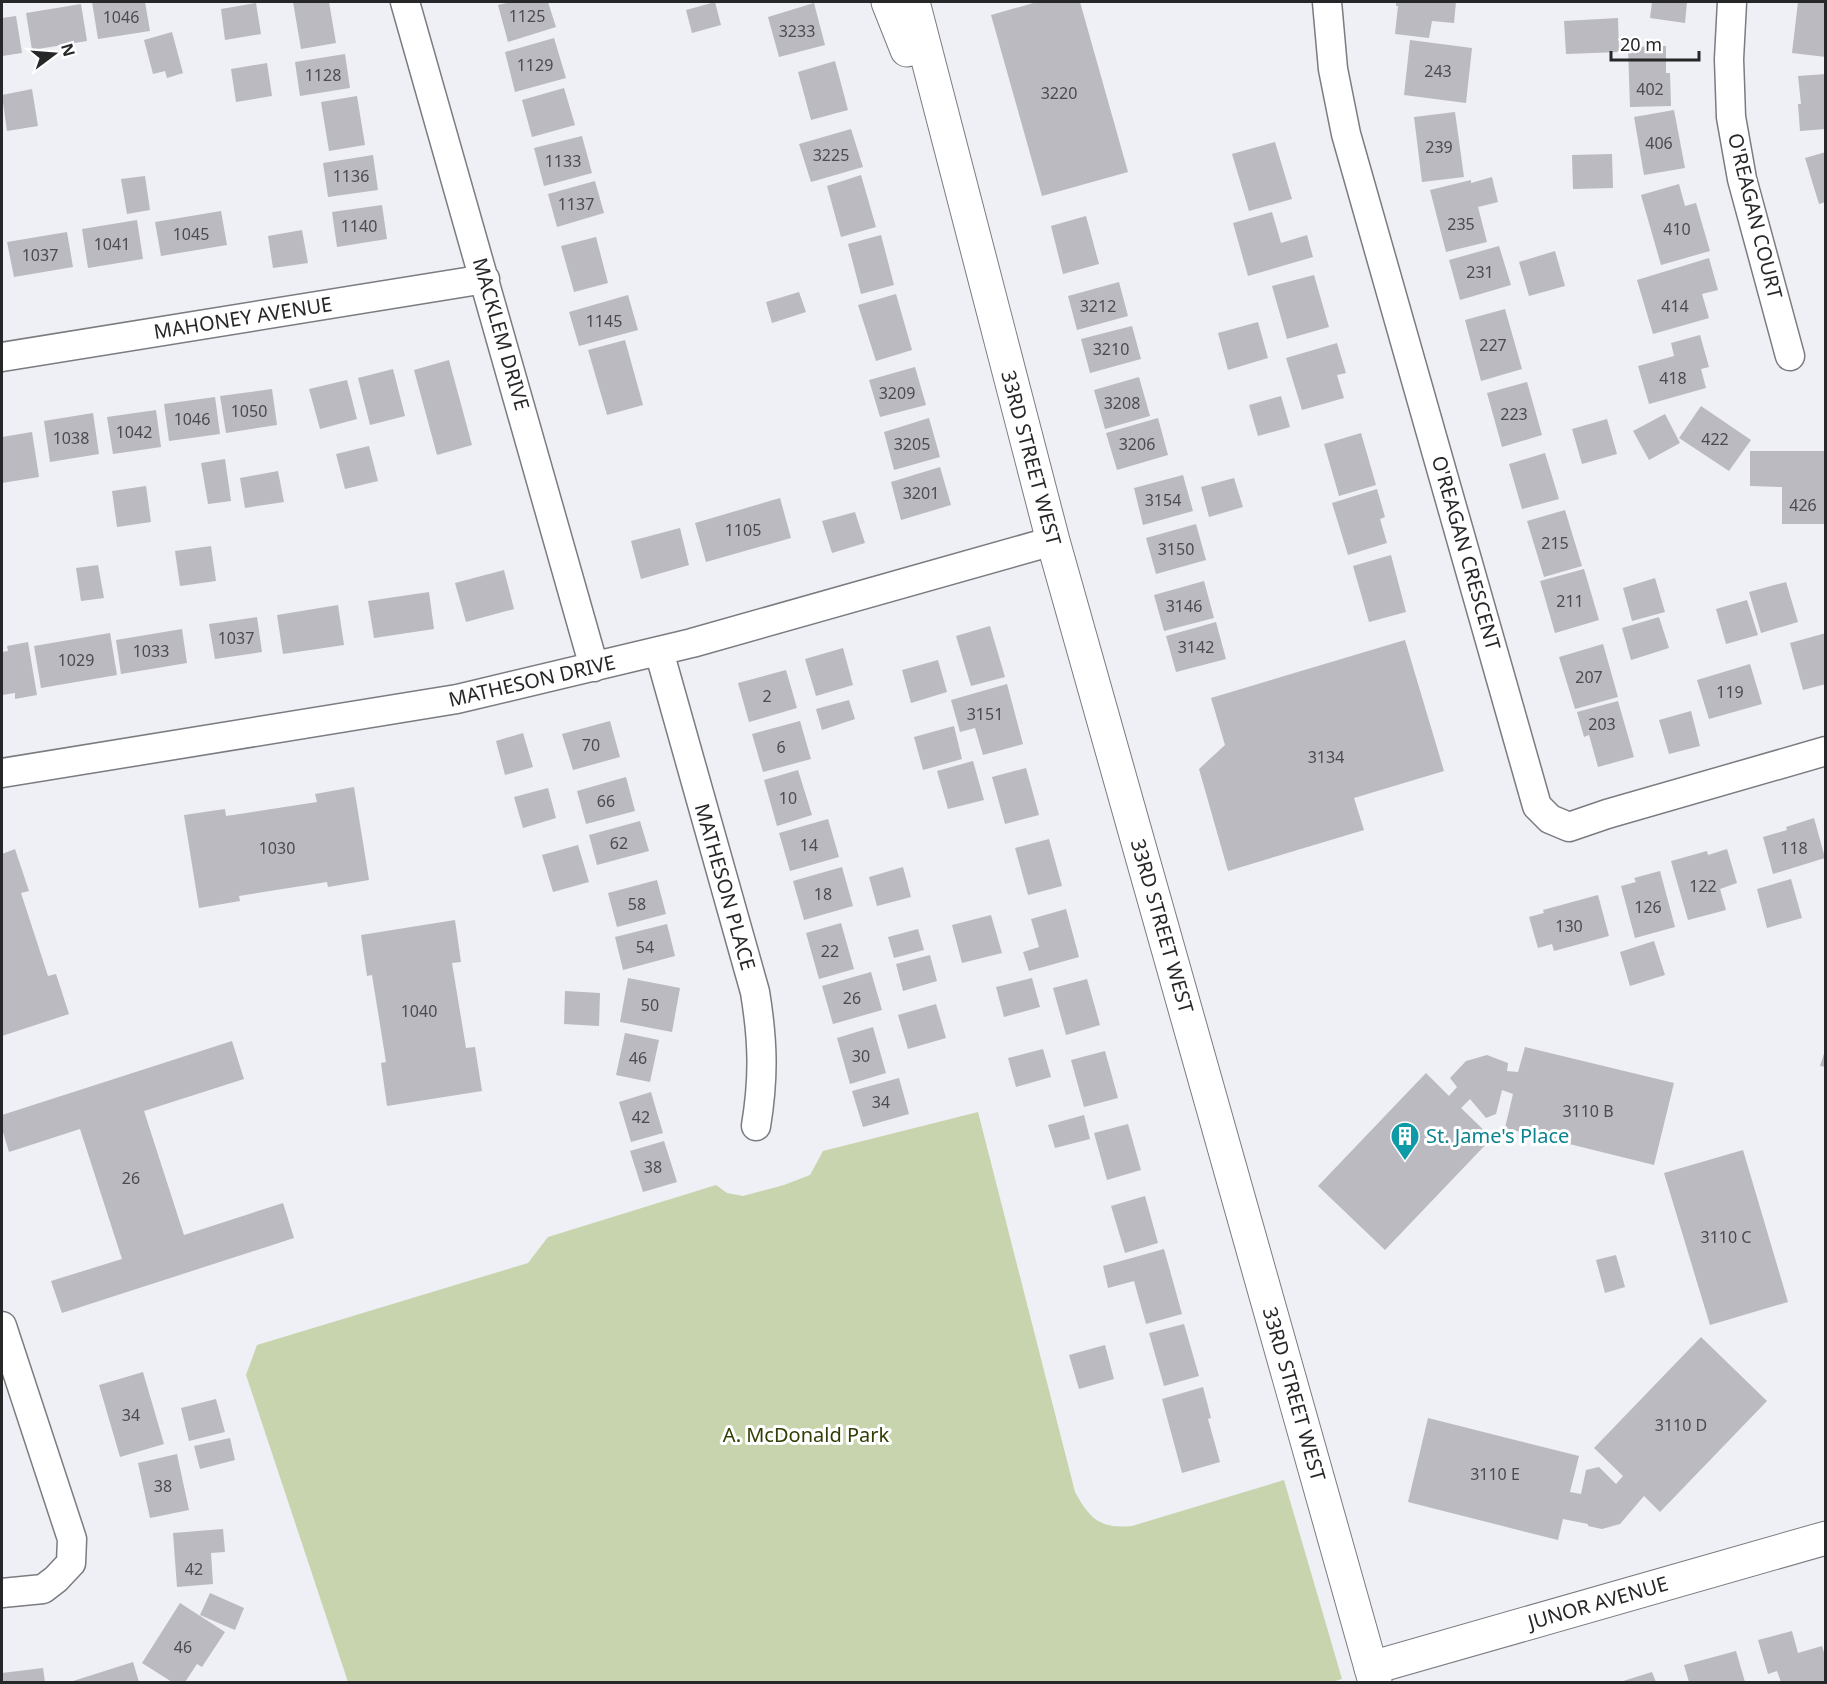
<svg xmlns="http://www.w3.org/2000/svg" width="1827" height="1684" font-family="'Noto Sans',sans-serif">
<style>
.green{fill:#c7d4ad}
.building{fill:#babac0}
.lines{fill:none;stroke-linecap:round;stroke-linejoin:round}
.minor-casing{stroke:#7a7c80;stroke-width:31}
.tertiary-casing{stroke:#7a7c80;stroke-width:35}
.secondary-casing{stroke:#7a7c80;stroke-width:35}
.minor{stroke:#fff;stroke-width:28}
.tertiary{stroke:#fff;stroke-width:33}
.secondary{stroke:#fff;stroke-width:33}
.labels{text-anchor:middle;stroke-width:6;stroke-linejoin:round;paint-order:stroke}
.number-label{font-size:16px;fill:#4b4c4f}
.street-label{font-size:20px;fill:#262729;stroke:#fff}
.culture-label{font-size:20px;fill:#0d838f;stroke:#fff;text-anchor:start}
.park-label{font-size:20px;fill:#313e04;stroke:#fff}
</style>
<rect width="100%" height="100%" fill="#eef0f6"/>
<path class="green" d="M 978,1112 L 1075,1492 C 1090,1519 1100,1529 1132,1526 L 1284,1480 L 1342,1679 L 1332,1682 L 348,1682 L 246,1375 L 257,1345 L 528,1263 L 548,1237 L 716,1185 L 727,1193 L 743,1196 L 784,1185 L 810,1175 L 823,1151 Z"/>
<path class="building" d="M 92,2 L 145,2 L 150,31 L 98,39 Z
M 293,2 L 329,2 L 336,43 L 301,49 Z
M 511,2 L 548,2 L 556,27 L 508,42 L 498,5 Z
M 715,2 L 721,25 L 692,33 L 686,10 Z
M 1037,2 L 1080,2 L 1128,172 L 1042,196 L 991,15 Z
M 1396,2 L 1456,2 L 1454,23 L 1432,21 L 1429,38 L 1395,34 L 1398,6 L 1396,6 Z
M 1652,2 L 1687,2 L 1685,23 L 1650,18 Z
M 1798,2 L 1826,2 L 1826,57 L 1792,53 Z
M 256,3 L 261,34 L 225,40 L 221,9 Z
M 814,3 L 825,45 L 779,57 L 768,17 Z
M 81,4 L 87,41 L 32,50 L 26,13 Z
M 16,16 L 22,53 L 2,56 L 2,18 Z
M 1618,18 L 1619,52 L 1566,54 L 1564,21 Z
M 172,32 L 183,73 L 167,78 L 165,71 L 153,74 L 144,40 Z
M 554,38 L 566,78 L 515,92 L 505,52 Z
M 1410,40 L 1472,48 L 1466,103 L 1404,95 Z
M 1666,46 L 1666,73 L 1670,73 L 1671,106 L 1630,107 L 1628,47 Z
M 345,54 L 350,88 L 300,96 L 295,62 Z
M 835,61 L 848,110 L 811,120 L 798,72 Z
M 267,63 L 272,96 L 236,102 L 231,69 Z
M 1826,74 L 1826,129 L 1800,131 L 1798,104 L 1801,104 L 1798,76 Z
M 564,88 L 575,125 L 532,137 L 522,100 Z
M 32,89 L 38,126 L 7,131 L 2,95 Z
M 357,96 L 365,145 L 329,151 L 321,102 Z
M 1674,110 L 1685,168 L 1644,175 L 1634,117 Z
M 1455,112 L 1464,177 L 1422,182 L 1414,117 Z
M 851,129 L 863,167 L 811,182 L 799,144 Z
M 582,136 L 592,173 L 544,186 L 534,148 Z
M 1275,142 L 1292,199 L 1249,211 L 1232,154 Z
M 1826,152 L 1826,202 L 1819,204 L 1805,158 Z
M 1612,154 L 1613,188 L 1573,189 L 1572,155 Z
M 373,155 L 378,190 L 328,197 L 323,163 Z
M 861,175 L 876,227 L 841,237 L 827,186 Z
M 145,176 L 150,210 L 127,214 L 121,179 Z
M 1492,177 L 1498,202 L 1478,207 L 1487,242 L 1446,252 L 1430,190 L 1471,180 L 1471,183 Z
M 595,181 L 604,213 L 557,227 L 548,194 Z
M 1679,184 L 1685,206 L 1696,203 L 1710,251 L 1661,265 L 1641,195 Z
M 382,205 L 387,239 L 337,247 L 332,212 Z
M 221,211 L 227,245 L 161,256 L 155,222 Z
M 1272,212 L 1281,243 L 1307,235 L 1313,257 L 1248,276 L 1233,223 Z
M 1086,216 L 1099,264 L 1063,274 L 1051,226 Z
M 137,220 L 143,259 L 88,268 L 82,229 Z
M 302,230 L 308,263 L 273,268 L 268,236 Z
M 67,232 L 73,267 L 14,277 L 7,242 Z
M 881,235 L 894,285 L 861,294 L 848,244 Z
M 596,237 L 608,283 L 574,292 L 561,246 Z
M 1499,246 L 1511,285 L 1460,300 L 1449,260 Z
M 1555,251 L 1565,286 L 1529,296 L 1519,262 Z
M 1709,258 L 1718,290 L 1702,294 L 1709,318 L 1653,334 L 1637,280 Z
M 1314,275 L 1329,327 L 1287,339 L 1272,286 Z
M 1119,282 L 1128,316 L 1077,330 L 1068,296 Z
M 799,292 L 806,312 L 772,323 L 766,302 Z
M 896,294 L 912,350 L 876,361 L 858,305 Z
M 628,295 L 638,330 L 579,346 L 569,312 Z
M 1505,309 L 1522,369 L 1481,381 L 1465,320 Z
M 1258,322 L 1268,358 L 1228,370 L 1218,333 Z
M 1132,326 L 1141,359 L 1090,373 L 1081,339 Z
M 1700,335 L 1709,367 L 1701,369 L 1706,388 L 1649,404 L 1638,366 L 1674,356 L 1671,343 Z
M 625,340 L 643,405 L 607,415 L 588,350 Z
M 1337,343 L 1346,373 L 1337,375 L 1344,398 L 1302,410 L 1286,358 Z
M 449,360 L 472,445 L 437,455 L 414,370 Z
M 915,367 L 926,405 L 880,417 L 869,380 Z
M 393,369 L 405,416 L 370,425 L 358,378 Z
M 1139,377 L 1150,416 L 1105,429 L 1094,390 Z
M 347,380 L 357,419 L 320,429 L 309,389 Z
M 1527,382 L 1542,435 L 1502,447 L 1487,393 Z
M 272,389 L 277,425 L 226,433 L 220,396 Z
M 1281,396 L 1290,427 L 1258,436 L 1249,405 Z
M 215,397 L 220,434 L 169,441 L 164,404 Z
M 1701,406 L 1751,440 L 1729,471 L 1679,438 Z
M 156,410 L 161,447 L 113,454 L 107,417 Z
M 93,413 L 99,454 L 50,462 L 44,421 Z
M 1665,414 L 1680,443 L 1649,460 L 1633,431 Z
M 929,418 L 940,457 L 894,470 L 884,432 Z
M 1158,418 L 1168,455 L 1117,470 L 1106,433 Z
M 1607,419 L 1617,454 L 1582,464 L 1572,429 Z
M 32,432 L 39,477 L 2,483 L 2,437 Z
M 1361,433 L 1376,485 L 1339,496 L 1324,444 Z
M 369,446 L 378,481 L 345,489 L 336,454 Z
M 1750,451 L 1824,451 L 1824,524 L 1782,524 L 1782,487 L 1750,486 Z
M 1545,453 L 1559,499 L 1522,509 L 1509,464 Z
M 225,459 L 231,501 L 208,504 L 201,463 Z
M 940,467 L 951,505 L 901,520 L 891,482 Z
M 278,471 L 284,502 L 245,508 L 240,478 Z
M 1183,475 L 1193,511 L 1143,525 L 1134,488 Z
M 1234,478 L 1243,507 L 1209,517 L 1201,487 Z
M 146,486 L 151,522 L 117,527 L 112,491 Z
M 1377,489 L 1385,517 L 1380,519 L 1387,543 L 1348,555 L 1332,503 Z
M 780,498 L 791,538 L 706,562 L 695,523 Z
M 1565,510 L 1582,566 L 1544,577 L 1527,521 Z
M 855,512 L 865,543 L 832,553 L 822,521 Z
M 1196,524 L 1206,560 L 1156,574 L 1146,538 Z
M 680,528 L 689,565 L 641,579 L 631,541 Z
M 211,546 L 216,581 L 180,586 L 175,551 Z
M 1391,555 L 1406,612 L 1369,622 L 1353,566 Z
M 98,565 L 104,598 L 81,601 L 76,568 Z
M 1584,569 L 1599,620 L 1555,633 L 1540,581 Z
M 504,570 L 514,609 L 466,622 L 455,583 Z
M 1655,578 L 1665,612 L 1632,621 L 1623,588 Z
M 1204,581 L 1214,618 L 1164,631 L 1154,595 Z
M 1786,582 L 1798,622 L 1761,633 L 1749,592 Z
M 429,592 L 434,629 L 374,638 L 368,601 Z
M 1747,600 L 1758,635 L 1726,644 L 1716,609 Z
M 338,605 L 344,645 L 283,654 L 277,615 Z
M 257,617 L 262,652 L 215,659 L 209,624 Z
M 1659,617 L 1669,648 L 1631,660 L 1622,628 Z
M 1216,622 L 1226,659 L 1176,672 L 1166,636 Z
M 990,626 L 1005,677 L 971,686 L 956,636 Z
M 182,629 L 187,663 L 121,674 L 116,640 Z
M 110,633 L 117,675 L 41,688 L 34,646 Z
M 1826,633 L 1826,684 L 1803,690 L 1790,643 Z
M 1405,640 L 1444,771 L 1354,798 L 1364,830 L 1228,871 L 1199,769 L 1225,745 L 1211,698 Z
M 28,642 L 37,695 L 15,699 L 15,693 L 2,695 L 2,652 L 8,651 L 7,646 Z
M 1603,644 L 1618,697 L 1575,709 L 1559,657 Z
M 843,648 L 853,685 L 816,696 L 805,659 Z
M 938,660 L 947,692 L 911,703 L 902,670 Z
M 1750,664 L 1762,704 L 1709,719 L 1697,680 Z
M 786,670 L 797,708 L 749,722 L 738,683 Z
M 1007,684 L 1023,744 L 983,755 L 975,728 L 960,732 L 951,700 Z
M 849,700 L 855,719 L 822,730 L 816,709 Z
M 1618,701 L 1634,757 L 1598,767 L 1589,735 L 1584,737 L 1577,712 Z
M 1691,711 L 1700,746 L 1669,754 L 1659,720 Z
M 610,721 L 620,757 L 573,770 L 562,734 Z
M 800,721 L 811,759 L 763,772 L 752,734 Z
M 954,726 L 962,759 L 923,770 L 914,737 Z
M 523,733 L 533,767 L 505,775 L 496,741 Z
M 973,761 L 984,800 L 948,809 L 937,771 Z
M 1026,768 L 1039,815 L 1005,824 L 992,777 Z
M 798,770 L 812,815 L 777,826 L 764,780 Z
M 626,777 L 635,811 L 586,824 L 577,791 Z
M 354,787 L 369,880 L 328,887 L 327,882 L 239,896 L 240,901 L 199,908 L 184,815 L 225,809 L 226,816 L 317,802 L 315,794 Z
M 548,788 L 556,818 L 523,828 L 514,797 Z
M 1814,818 L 1825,858 L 1773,874 L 1763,837 L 1787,830 L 1786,827 Z
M 828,819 L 839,857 L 790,871 L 779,833 Z
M 640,821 L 649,851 L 597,865 L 589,835 Z
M 1049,839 L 1062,886 L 1028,895 L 1015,848 Z
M 578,845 L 589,882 L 553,892 L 542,855 Z
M 15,849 L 29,891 L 21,893 L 48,976 L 56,974 L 69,1014 L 2,1036 L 2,854 Z
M 1727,849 L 1737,883 L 1720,889 L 1726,910 L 1688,920 L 1671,861 L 1707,851 L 1708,855 Z
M 842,867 L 853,906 L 804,920 L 793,881 Z
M 903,867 L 911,897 L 877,906 L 869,877 Z
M 1660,871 L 1675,927 L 1635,938 L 1621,886 L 1636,882 L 1634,878 Z
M 1791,879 L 1802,918 L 1767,928 L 1757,889 Z
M 657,880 L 666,914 L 617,927 L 608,893 Z
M 1598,895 L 1609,936 L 1554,951 L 1552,944 L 1538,948 L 1529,917 L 1544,913 L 1543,910 Z
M 1066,909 L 1079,957 L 1029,971 L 1023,952 L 1039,947 L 1031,919 Z
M 991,915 L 1002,953 L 962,963 L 952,925 Z
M 455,920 L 461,962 L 452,963 L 466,1048 L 475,1047 L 482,1091 L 387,1106 L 381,1063 L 386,1062 L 372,975 L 367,976 L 361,935 Z
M 841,923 L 854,969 L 819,979 L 806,933 Z
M 667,924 L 675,956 L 623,970 L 615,937 Z
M 918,929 L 924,950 L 894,958 L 888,937 Z
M 1654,941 L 1665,975 L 1630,986 L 1620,952 Z
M 930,955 L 937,981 L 903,991 L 896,964 Z
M 871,972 L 882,1010 L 833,1024 L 822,986 Z
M 628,978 L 680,988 L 672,1032 L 620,1022 Z
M 1032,978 L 1040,1007 L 1004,1017 L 996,987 Z
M 1087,979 L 1100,1025 L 1066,1035 L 1053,988 Z
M 565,991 L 600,993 L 599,1026 L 564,1024 Z
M 936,1004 L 946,1038 L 908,1049 L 898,1015 Z
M 873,1027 L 886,1073 L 850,1084 L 837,1038 Z
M 625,1033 L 659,1040 L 650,1082 L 616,1075 Z
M 232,1041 L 244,1079 L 144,1111 L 184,1235 L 283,1203 L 294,1238 L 62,1313 L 51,1281 L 122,1259 L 80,1129 L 9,1152 L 2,1129 L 2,1115 Z
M 1525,1047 L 1674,1083 L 1654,1165 L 1505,1128 L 1513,1094 L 1502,1090 L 1496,1114 L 1486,1118 L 1470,1099 L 1461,1108 L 1492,1138 L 1385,1250 L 1318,1186 L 1426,1073 L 1449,1096 L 1457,1087 L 1450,1078 L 1466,1061 L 1487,1055 L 1508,1063 L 1507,1071 L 1518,1072 Z
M 1826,1047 L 1826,1067 L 1820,1066 Z
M 1043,1049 L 1051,1077 L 1016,1087 L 1008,1058 Z
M 1105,1051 L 1118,1098 L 1084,1107 L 1071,1060 Z
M 899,1078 L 909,1114 L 863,1127 L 852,1091 Z
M 651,1092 L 663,1133 L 631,1142 L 619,1102 Z
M 1084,1115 L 1090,1139 L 1055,1148 L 1048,1125 Z
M 1128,1124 L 1141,1170 L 1107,1180 L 1094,1133 Z
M 664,1141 L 677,1182 L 643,1192 L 630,1151 Z
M 1743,1150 L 1788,1302 L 1710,1325 L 1664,1173 Z
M 1145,1196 L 1158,1243 L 1125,1253 L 1111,1206 Z
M 1164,1249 L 1182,1314 L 1146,1324 L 1134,1281 L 1108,1288 L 1103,1266 Z
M 1616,1255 L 1625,1287 L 1605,1293 L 1596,1260 Z
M 1184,1324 L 1199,1376 L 1164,1386 L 1149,1333 Z
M 1701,1337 L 1767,1401 L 1660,1512 L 1644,1496 L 1620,1524 L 1602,1529 L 1588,1526 L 1588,1524 L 1563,1519 L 1558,1540 L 1408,1502 L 1428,1418 L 1579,1456 L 1570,1492 L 1581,1494 L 1586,1470 L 1599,1467 L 1616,1484 L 1623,1476 L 1594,1448 Z
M 1105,1345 L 1114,1379 L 1079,1389 L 1069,1355 Z
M 143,1372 L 164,1444 L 120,1457 L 99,1385 Z
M 1203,1387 L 1211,1418 L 1208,1419 L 1220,1462 L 1182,1473 L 1162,1399 Z
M 216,1399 L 225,1432 L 189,1441 L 181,1408 Z
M 230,1438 L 235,1460 L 200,1469 L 194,1446 Z
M 177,1454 L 189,1510 L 150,1518 L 138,1463 Z
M 223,1529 L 225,1552 L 211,1553 L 213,1584 L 177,1587 L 173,1533 Z
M 210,1593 L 244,1608 L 235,1630 L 200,1615 Z
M 180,1603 L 225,1632 L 202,1667 L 197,1664 L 185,1682 L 172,1682 L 142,1663 Z
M 1792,1631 L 1798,1653 L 1822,1646 L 1826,1659 L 1826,1682 L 1781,1682 L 1777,1671 L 1768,1674 L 1758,1640 Z
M 1736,1651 L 1745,1682 L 1689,1682 L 1684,1665 Z
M 133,1662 L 139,1682 L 70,1682 Z
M 43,1668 L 45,1682 L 2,1682 L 2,1673 Z
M 1652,1672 L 1656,1682 L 1620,1682 Z"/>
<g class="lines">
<g class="minor-casing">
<path id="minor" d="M 405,2 L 594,667
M 1327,2 L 1333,69 L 1346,134 L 1537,806 L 1550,819 L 1569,827 L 1607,814 L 1826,751
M 1732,2 L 1729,59 L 1731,117 L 1742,179 L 1790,356
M 2,357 L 485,279
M 659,651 L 755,992 C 763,1041 764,1077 756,1126
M 2,773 L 457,699 L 692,643 L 1053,541
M 2,1326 L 72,1539 L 71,1563 L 56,1579 L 43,1589 L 2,1593"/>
</g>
<g class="tertiary-casing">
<path id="tertiary" d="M 1371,1668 L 1826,1538"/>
</g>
<g class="secondary-casing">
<path id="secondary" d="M 888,2 L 907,50
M 913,2 L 1053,541 L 1375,1682"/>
</g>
<use href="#minor" class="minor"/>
<use href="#tertiary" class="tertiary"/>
<use href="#secondary" class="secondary"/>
</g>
<defs>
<g id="building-pin" transform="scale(1.5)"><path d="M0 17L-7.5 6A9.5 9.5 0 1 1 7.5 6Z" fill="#0f9aa8" stroke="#fff"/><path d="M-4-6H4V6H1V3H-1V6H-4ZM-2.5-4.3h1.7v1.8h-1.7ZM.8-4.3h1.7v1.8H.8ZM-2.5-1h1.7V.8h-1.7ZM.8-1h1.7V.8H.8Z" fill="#fff"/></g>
</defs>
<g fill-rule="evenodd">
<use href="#building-pin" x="1405" y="1136"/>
</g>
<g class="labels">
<g class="number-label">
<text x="527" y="22">1125</text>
<text x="121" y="23">1046</text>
<text x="797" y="37">3233</text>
<text x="535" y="71">1129</text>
<text x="1438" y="77">243</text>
<text x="323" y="81">1128</text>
<text x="1650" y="95">402</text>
<text x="1059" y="99">3220</text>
<text x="1659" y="149">406</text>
<text x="1439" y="153">239</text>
<text x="831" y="161">3225</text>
<text x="563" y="167">1133</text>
<text x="351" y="182">1136</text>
<text x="576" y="210">1137</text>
<text x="1461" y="230">235</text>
<text x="359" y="232">1140</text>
<text x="1677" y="235">410</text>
<text x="191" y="240">1045</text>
<text x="112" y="250">1041</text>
<text x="40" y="261">1037</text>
<text x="1480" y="278">231</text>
<text x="1098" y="312">3212</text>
<text x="1675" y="312">414</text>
<text x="604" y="327">1145</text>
<text x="1493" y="351">227</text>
<text x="1111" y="355">3210</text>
<text x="1673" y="384">418</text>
<text x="897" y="399">3209</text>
<text x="1122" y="409">3208</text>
<text x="249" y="417">1050</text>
<text x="1514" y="420">223</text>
<text x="192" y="425">1046</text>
<text x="134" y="438">1042</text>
<text x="71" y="444">1038</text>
<text x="1715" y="445">422</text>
<text x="912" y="450">3205</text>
<text x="1137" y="450">3206</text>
<text x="921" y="499">3201</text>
<text x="1163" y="506">3154</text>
<text x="1803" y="511">426</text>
<text x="743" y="536">1105</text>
<text x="1555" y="549">215</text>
<text x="1176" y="555">3150</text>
<text x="1570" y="607">211</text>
<text x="1184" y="612">3146</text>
<text x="236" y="644">1037</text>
<text x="1196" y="653">3142</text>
<text x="151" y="657">1033</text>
<text x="76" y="666">1029</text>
<text x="1589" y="683">207</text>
<text x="1730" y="698">119</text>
<text x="767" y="702">2</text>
<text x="985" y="720">3151</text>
<text x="1602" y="730">203</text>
<text x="591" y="751">70</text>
<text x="781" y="753">6</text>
<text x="1326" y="763">3134</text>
<text x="788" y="804">10</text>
<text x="606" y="807">66</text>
<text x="619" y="849">62</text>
<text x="809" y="851">14</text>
<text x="277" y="854">1030</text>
<text x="1794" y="854">118</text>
<text x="1703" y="892">122</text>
<text x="823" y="900">18</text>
<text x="637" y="910">58</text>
<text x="1648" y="913">126</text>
<text x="1569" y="932">130</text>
<text x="645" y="953">54</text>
<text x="830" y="957">22</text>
<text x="852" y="1004">26</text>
<text x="650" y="1011">50</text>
<text x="419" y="1017">1040</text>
<text x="861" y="1062">30</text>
<text x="638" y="1064">46</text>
<text x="881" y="1108">34</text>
<text x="1588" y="1117">3110 B</text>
<text x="641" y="1123">42</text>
<text x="653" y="1173">38</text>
<text x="131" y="1184">26</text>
<text x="1726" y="1243">3110 C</text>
<text x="131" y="1421">34</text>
<text x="1681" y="1431">3110 D</text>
<text x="1495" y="1480">3110 E</text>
<text x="163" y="1492">38</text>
<text x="194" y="1575">42</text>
<text x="183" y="1653">46</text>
</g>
<g class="street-label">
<text transform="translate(1755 216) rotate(76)" y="7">O'REAGAN COURT</text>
<text transform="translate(243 318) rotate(-9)" y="7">MAHONEY AVENUE</text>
<text transform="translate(501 334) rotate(74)" y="7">MACKLEM DRIVE</text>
<text transform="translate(1031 458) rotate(75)" y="7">33RD STREET WEST</text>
<text transform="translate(1466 553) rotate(74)" y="7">O'REAGAN CRESCENT</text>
<text transform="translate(532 681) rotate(-13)" y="7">MATHESON DRIVE</text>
<text transform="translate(725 887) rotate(74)" y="7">MATHESON PLACE</text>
<text transform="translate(1162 926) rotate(74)" y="7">33RD STREET WEST</text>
<text transform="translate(1294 1394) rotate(74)" y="7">33RD STREET WEST</text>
<text transform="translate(1598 1603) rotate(-16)" y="7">JUNOR AVENUE</text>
</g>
<g class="culture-label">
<text x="1426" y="1143">St. Jame's Place</text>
</g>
<g class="park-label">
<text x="806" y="1442">A. McDonald Park</text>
</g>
</g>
<rect width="1827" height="1684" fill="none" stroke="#262729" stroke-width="6"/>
<g transform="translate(54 54) rotate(74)" stroke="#ffffff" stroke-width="4.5" paint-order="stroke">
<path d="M0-4.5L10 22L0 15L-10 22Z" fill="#262729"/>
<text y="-9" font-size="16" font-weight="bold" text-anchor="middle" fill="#262729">N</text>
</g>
<path d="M1611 51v9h88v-9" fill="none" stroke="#262729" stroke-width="3"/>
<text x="1620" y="51" font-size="18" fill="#262729" stroke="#ffffff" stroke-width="4.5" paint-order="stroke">20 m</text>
</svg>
